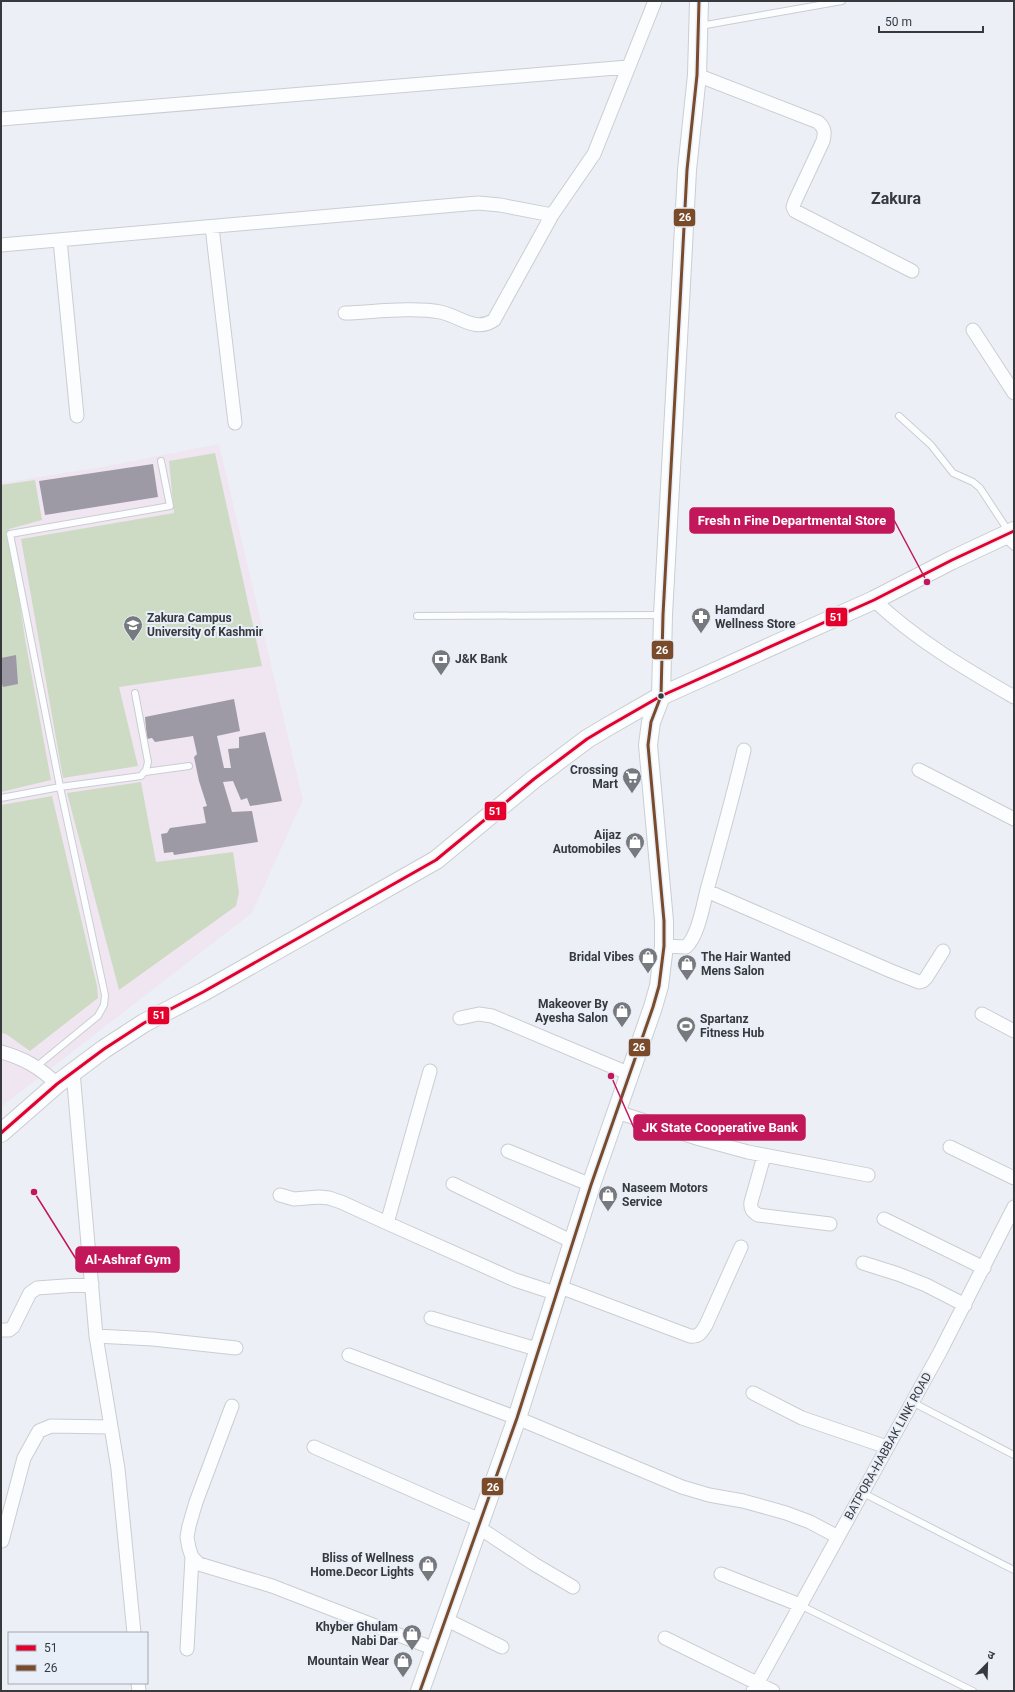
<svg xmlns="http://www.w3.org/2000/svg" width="1015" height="1692" font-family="Roboto,'Noto Sans Devanagari',sans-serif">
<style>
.education{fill:#efe6f1}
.green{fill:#cedbc4}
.building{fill:#9d9aa6}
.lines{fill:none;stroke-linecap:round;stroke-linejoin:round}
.lane-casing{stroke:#cacdd1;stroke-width:8}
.street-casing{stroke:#cacdd1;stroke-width:15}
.secondary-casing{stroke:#cacdd1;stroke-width:20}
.lane{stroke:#fcfdfe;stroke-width:6}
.street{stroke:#fcfdfe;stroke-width:13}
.secondary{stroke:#fcfdfe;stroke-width:18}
.bus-1-casing{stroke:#e9eff9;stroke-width:6}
.bus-2-casing{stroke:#e9eff9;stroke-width:6}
.bus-1{stroke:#e4002b;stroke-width:3}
.bus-2{stroke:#7a4b2a;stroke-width:3}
.bus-dot{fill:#37393d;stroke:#e9eff9;stroke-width:1.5}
.labels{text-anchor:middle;stroke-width:4;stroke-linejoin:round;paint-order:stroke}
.poi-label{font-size:12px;font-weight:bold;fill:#37393d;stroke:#e9eff9;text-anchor:end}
.street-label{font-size:12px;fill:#37393d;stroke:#e9eff9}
.district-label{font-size:16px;font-weight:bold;fill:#37393d;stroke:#e9eff9}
.leader{fill:none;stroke:#c2185b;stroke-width:1.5}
.callout-dot{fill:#c2185b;stroke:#e9eff9;stroke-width:1.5}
.callout{fill:#c2185b;stroke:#c2185b;stroke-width:1.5}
.callout-label{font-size:13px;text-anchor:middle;font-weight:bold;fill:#fff}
.line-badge{stroke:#e9eff9;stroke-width:1.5}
.badge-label{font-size:11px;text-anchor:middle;font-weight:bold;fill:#fff}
</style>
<rect width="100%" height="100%" fill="#ecf0f6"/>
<path class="education" d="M 219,444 L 303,800 L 252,913 L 1,1107 L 1,483 L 101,467 Z"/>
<path class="green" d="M 215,453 L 262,666 L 119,687 L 138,766 L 63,778 L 21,539 L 174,513 L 169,461 Z
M 35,480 L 42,520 L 9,529 L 25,639 L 51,780 L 1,792 L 1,485 Z
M 141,782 L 156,862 L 233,852 L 239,892 L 236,906 L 119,990 L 67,793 Z
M 52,796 L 97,986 L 98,998 L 30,1051 L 6,1034 L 1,1033 L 1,805 Z"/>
<path class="building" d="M 153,464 L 158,497 L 45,515 L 39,481 Z
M 16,655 L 18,684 L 3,687 L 1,681 L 1,658 Z
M 234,699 L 240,731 L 217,736 L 224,768 L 231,768 L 228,749 L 239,748 L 239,737 L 265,732 L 282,801 L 250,806 L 247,798 L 241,800 L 233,781 L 223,782 L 232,812 L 252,811 L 258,842 L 174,855 L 173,852 L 164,853 L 161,834 L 167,833 L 170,828 L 206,823 L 203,807 L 207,806 L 199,781 L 194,757 L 197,754 L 193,736 L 155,742 L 152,738 L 147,739 L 145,717 Z"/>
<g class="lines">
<g class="lane-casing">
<path id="lane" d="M 700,26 L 842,1
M 899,416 L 931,445 L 953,473 L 973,482 L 980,488 L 1009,532
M 1004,538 L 1014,547
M 417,616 L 662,615
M 145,772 L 189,766
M 1,798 L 60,787 L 141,776 L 146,770 L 148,762 L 135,693
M 37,1066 L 98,1016 L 104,1005 L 105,995 L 60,787 L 10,534 L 170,506 L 161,461
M 912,1402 L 1014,1455
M 863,1493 L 1014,1570
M 800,1605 L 973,1691"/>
</g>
<g class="street-casing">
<path id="street" d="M 697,75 L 818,122 C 825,128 825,133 823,141 L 795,201 L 793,207 L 795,211 L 912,271
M 1,119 L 628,67
M 212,227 L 235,423
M 60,240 L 77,416
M 1,245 L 478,203 L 500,205 L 552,215
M 345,313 C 373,312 414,307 440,312 C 460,316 475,333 494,320 L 552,215 L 594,154 L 655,1
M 973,330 L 1014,393
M 874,600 C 916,640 964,668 1014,697
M 919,770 L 1014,819
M 707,891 L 891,971 L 919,982 L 923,981 L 926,978 L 943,951
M 664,946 L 686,947 C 698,936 703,906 707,890 C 720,843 733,797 744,750
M 982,1014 L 1014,1031
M 460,1018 L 479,1014 L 492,1016 L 630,1074
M 1,1052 C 24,1058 40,1068 57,1084
M 73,1072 L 96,1336 L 118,1469 L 134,1633
M 617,1112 L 700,1139 L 748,1152 L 868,1175
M 950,1147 L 1014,1178
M 508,1151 L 591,1185
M 764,1156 L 751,1202 C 750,1209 752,1211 758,1215 L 830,1224
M 453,1184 L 573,1242
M 280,1195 L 294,1199 L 319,1197 L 329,1198 L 341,1202 L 387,1223 L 515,1280 L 558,1294
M 884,1219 L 984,1268
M 387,1223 L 430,1071
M 863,1263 L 898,1274 L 926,1285 L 965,1305
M 560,1287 L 690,1336 C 699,1337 701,1333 706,1325 L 741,1247
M 431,1318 L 540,1350
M 1,1330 L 9,1330 L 13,1327 L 30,1293 L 37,1288 L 92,1284
M 96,1336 L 153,1339 L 236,1348
M 349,1355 L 517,1418 L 682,1487 L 709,1495 L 743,1501 L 786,1513 L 810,1522 L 838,1537
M 753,1393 L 802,1418 L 887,1447
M 232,1406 L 196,1502 L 189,1526 L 187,1537 L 189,1548 L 192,1557 L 199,1564 L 272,1586 L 435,1649
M 314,1447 L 480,1520
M 478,1527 L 534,1564 L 573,1587
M 2,1541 L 24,1458 L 39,1431 L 51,1426 L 110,1427
M 721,1574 L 800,1605
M 445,1619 L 502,1647
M 665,1638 L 773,1691
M 187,1649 L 192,1557
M 138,1683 L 139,1691
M 753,1691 L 940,1352 L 1014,1207"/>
</g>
<g class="secondary-casing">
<path id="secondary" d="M 1,1133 L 57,1084 L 104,1049 L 144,1023 L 203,992 L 436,860 L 534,779 L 587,739 L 607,727 L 661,696 L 874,600 L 952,560 L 1014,531
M 420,1691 L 517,1418 L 591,1185 L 653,1007 L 659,986 L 664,946 L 664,921 L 648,745 L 651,722 L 661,696 L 663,615 L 680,303 L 687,170 L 697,75 L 699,1"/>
</g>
<use href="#lane" class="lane"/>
<use href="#street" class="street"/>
<use href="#secondary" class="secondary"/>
<g class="bus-1-casing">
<path id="bus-1" d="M 1,1133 L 57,1084 L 104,1049 L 144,1023 L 203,992 L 436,860 L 534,779 L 587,739 L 607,727 L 661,696 L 874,600 L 952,560 L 1014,531"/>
</g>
<g class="bus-2-casing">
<path id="bus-2" d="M 420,1691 L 517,1418 L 591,1185 L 653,1007 L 659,986 L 664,946 L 664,921 L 648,745 L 651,722 L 661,696 L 663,615 L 680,303 L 687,170 L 697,75 L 699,1"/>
</g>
<use href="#bus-1" class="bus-1"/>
<use href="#bus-2" class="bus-2"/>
</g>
<defs>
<g id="pharmacy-pin" transform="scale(1)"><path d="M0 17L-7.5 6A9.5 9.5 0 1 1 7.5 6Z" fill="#76797e" stroke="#e9eff9"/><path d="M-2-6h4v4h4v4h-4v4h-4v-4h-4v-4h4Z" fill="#fff"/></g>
<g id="university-pin" transform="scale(1)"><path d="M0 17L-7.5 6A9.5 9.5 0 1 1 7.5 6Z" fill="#76797e" stroke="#e9eff9"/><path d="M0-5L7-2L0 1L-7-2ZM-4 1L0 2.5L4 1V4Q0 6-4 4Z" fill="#fff"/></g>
<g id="bank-pin" transform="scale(1)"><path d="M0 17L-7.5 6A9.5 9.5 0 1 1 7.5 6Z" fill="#76797e" stroke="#e9eff9"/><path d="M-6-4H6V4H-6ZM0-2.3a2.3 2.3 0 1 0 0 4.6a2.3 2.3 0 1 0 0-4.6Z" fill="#fff"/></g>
<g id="supermarket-pin" transform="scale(1)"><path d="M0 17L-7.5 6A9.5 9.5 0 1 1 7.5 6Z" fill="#76797e" stroke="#e9eff9"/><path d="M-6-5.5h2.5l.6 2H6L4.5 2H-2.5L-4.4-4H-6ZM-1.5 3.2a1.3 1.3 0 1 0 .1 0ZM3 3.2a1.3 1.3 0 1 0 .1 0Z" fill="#fff"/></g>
<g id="shop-pin" transform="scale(1)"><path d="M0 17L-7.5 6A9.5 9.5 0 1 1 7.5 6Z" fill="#76797e" stroke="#e9eff9"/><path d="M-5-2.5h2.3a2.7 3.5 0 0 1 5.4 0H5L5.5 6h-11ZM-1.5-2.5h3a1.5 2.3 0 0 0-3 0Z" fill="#fff"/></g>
<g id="stadium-pin" transform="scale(1)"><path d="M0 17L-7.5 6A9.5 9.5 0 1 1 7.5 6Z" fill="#76797e" stroke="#e9eff9"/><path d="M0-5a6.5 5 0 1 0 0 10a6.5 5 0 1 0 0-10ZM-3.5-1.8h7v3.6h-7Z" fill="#fff"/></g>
</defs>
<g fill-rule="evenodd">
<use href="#pharmacy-pin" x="701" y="617"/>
<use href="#university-pin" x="133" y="625"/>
<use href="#bank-pin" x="441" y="659"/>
<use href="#supermarket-pin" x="632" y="777"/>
<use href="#shop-pin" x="635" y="842"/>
<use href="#shop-pin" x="648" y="957"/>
<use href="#shop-pin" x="687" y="964"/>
<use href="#shop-pin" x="622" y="1011"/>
<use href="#stadium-pin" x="686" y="1026"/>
<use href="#shop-pin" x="608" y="1195"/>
<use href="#shop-pin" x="428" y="1565"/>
<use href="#shop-pin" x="412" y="1634"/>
<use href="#shop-pin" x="403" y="1661"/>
</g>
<circle class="bus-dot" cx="661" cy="696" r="3.5"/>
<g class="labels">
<g class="poi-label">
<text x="715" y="614" text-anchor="start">Hamdard<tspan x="715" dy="14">Wellness Store</tspan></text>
<text x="147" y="622" text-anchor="start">Zakura Campus<tspan x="147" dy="14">University of Kashmir</tspan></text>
<text x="455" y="663" text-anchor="start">J&amp;K Bank</text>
<text x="618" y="774">Crossing<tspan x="618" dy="14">Mart</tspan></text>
<text x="621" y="839">Aijaz<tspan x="621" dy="14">Automobiles</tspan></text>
<text x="634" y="961">Bridal Vibes</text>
<text x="701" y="961" text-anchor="start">The Hair Wanted<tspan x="701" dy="14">Mens Salon</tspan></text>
<text x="608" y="1008">Makeover By<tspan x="608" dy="14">Ayesha Salon</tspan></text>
<text x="700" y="1023" text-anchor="start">Spartanz<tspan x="700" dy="14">Fitness Hub</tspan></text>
<text x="622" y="1192" text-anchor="start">Naseem Motors<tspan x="622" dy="14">Service</tspan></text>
<text x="414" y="1562">Bliss of Wellness<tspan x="414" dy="14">Home.Decor Lights</tspan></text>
<text x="398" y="1631">Khyber Ghulam<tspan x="398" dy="14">Nabi Dar</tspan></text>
<text x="389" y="1665">Mountain Wear</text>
</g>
<g class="street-label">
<text transform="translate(888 1446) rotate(-61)" y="4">BATPORA-HABBAK LINK ROAD</text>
</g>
<g class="district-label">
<text x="896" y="204">Zakura</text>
</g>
</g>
<path class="leader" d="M927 582L894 520M611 1076L634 1128M34 1192L76 1259"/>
<g class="callout-dot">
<circle cx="927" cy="582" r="4"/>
<circle cx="611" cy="1076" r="4"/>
<circle cx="34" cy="1192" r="4"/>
</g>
<g class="callout">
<rect x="690" y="508" width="204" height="25" rx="4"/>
<rect x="634" y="1115" width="171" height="25" rx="4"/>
<rect x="76" y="1247" width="103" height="25" rx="4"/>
</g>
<g class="callout-label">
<text x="792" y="525">Fresh n Fine Departmental Store</text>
<text x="720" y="1132">JK State Cooperative Bank</text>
<text x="128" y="1264">Al-Ashraf Gym</text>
</g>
<g class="line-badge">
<rect x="673" y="208" width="23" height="19" rx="4" fill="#7a4b2a"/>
<rect x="825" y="607" width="23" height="20" rx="4" fill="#e4002b"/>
<rect x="651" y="640" width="23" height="20" rx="4" fill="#7a4b2a"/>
<rect x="484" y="801" width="23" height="20" rx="4" fill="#e4002b"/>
<rect x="147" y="1006" width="23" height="19" rx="4" fill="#e4002b"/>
<rect x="628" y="1038" width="23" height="19" rx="4" fill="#7a4b2a"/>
<rect x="481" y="1477" width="23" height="19" rx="4" fill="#7a4b2a"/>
</g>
<g class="badge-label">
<text x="685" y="221">26</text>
<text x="836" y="621">51</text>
<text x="662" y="654">26</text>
<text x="495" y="815">51</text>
<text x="159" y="1019">51</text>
<text x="639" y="1051">26</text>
<text x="493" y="1491">26</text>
</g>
<rect width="1015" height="1692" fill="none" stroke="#37393d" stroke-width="4"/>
<rect x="8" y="1632" width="140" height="52" fill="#e9eff9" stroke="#a2a6ae"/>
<rect x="16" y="1645" width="20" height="6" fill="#e4002b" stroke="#a2a6ae"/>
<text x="44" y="1652" font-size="12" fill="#37393d">51</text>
<rect x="16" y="1665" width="20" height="6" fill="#7a4b2a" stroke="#a2a6ae"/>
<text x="44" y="1672" font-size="12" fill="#37393d">26</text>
<g transform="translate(987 1664) rotate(23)" stroke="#e9eff9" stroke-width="3" paint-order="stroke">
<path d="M0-3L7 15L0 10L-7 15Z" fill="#37393d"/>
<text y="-6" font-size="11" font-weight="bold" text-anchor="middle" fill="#37393d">उ</text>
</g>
<path d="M879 26v6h104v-6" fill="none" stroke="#37393d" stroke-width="2"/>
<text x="885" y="26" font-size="12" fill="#37393d" stroke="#e9eff9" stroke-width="3" paint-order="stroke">50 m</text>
</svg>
